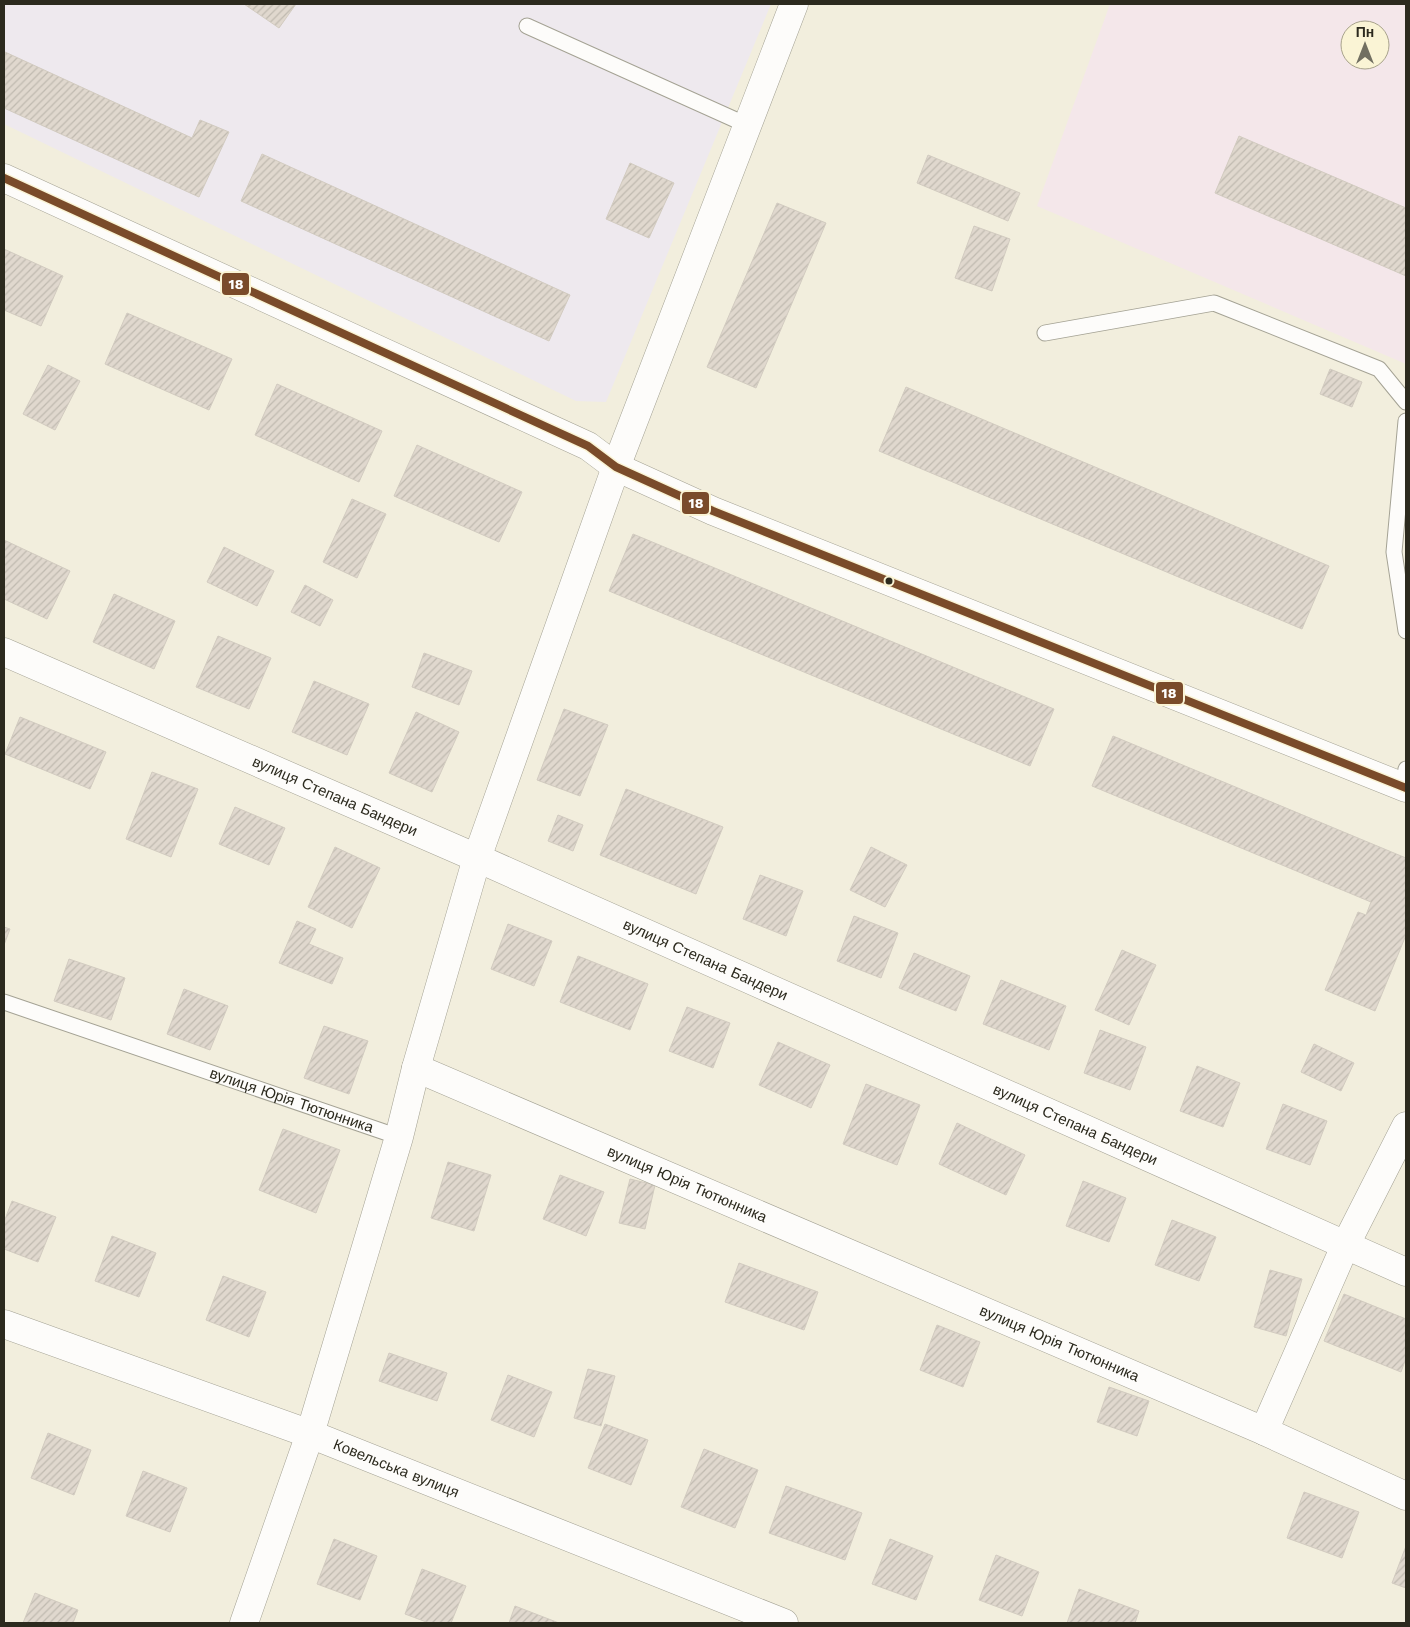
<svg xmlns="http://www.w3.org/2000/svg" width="1410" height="1627" font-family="'Work Sans',sans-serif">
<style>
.industrial{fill:#eee9ee}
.education{fill:#f4e7ea;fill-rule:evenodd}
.building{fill:url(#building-hatch);stroke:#d2cbc0}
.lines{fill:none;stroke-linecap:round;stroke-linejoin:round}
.service-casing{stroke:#a4a294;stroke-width:17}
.minor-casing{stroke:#a4a294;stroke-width:29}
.tertiary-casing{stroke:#a4a294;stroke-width:29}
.service{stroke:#fdfcfa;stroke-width:15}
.minor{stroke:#fdfcfa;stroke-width:28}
.tertiary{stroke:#fdfcfa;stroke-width:28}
.bus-1-casing{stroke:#faf4d5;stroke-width:11}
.bus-1{stroke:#7a4b2a;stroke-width:8}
.bus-dot{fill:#2c2a1e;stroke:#faf4d5;stroke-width:2}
.labels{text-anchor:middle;stroke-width:4.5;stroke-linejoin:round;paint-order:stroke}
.street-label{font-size:15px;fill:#2c2a1e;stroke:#faf4d5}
.line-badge{stroke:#faf4d5;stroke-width:2}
.badge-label{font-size:14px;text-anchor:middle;font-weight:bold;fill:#fff}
</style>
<defs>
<pattern id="building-hatch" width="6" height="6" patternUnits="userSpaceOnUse" patternTransform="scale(1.25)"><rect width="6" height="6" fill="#e0d8ce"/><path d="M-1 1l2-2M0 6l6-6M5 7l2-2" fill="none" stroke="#c0bab0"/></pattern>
</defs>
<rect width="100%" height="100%" fill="#f2eedd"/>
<path class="industrial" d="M 4,4 L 771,4 L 606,402 L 576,401 L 4,124 Z"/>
<path class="education" d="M 1110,4 L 1406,4 L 1406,364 L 1037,206 ZM 1350,30 L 1380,30 L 1380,60 L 1350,60 Z"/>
<path class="building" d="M 244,4 L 296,4 L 279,28 Z
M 5,52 L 192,138 L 200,120 L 229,132 L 199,197 L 4,108 Z
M 1239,136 L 1406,208 L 1406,276 L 1215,193 Z
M 262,154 L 570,295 L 549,341 L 241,201 Z
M 928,155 L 1020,193 L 1008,221 L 917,183 Z
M 630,163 L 674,183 L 649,238 L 606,219 Z
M 777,203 L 826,223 L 756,388 L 707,367 Z
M 974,226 L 1010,239 L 992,291 L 955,278 Z
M 4,249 L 63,276 L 41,326 L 4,310 Z
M 127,313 L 232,359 L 209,410 L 105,364 Z
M 48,365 L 80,381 L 55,430 L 23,414 Z
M 1330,369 L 1362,382 L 1352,407 L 1320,394 Z
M 277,384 L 382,431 L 359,482 L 255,435 Z
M 906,387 L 1329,566 L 1302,629 L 879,451 Z
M 417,445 L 522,492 L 499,542 L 394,496 Z
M 352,499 L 386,514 L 357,578 L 323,562 Z
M 633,534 L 1054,709 L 1030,766 L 609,591 Z
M 4,540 L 70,571 L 47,619 L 4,599 Z
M 224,547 L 274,571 L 257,606 L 207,582 Z
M 305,585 L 333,600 L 320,626 L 291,612 Z
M 114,594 L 175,621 L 154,669 L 93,642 Z
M 218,636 L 271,658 L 249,709 L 196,687 Z
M 424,653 L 472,671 L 459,705 L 412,687 Z
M 314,681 L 369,704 L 347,755 L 292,732 Z
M 564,709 L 608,725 L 580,796 L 537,780 Z
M 416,712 L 459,732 L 432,792 L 389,773 Z
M 20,717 L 106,752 L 90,789 L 5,754 Z
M 1113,736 L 1406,858 L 1406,935 L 1375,1011 L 1325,990 L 1358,912 L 1366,915 L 1371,902 L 1092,786 Z
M 152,772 L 198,789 L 171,857 L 126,839 Z
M 626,789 L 723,827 L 696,894 L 600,855 Z
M 235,807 L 285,828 L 269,865 L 219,844 Z
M 558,815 L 583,825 L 573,851 L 548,841 Z
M 335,847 L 380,868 L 352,928 L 308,907 Z
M 871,847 L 907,865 L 885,907 L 850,890 Z
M 760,875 L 803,891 L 786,936 L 743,919 Z
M 854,916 L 898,933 L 881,978 L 837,961 Z
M 297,921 L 316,929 L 309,944 L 343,958 L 332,984 L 279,963 Z
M 508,924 L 552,941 L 534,986 L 491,969 Z
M 4,927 L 10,929 L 4,945 Z
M 1122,950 L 1156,965 L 1129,1025 L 1095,1010 Z
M 914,953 L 970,976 L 956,1011 L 899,988 Z
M 578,956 L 648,984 L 630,1030 L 560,1002 Z
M 69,959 L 125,978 L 111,1020 L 54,1001 Z
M 1001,980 L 1066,1006 L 1049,1050 L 983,1024 Z
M 184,989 L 228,1006 L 210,1050 L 167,1034 Z
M 687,1007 L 730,1023 L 713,1068 L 669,1051 Z
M 324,1026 L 368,1041 L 349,1094 L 304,1078 Z
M 1100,1030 L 1146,1047 L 1130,1090 L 1084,1073 Z
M 778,1042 L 830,1065 L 811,1108 L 759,1085 Z
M 1314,1044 L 1354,1063 L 1341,1091 L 1301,1072 Z
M 1197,1066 L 1240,1083 L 1223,1127 L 1180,1111 Z
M 866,1084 L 920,1105 L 897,1165 L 843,1144 Z
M 1283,1104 L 1327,1121 L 1310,1165 L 1266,1149 Z
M 957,1123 L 1025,1155 L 1006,1195 L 939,1164 Z
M 283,1129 L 340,1150 L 316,1213 L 259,1190 Z
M 448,1162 L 491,1175 L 474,1231 L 431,1218 Z
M 560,1175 L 604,1192 L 586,1236 L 543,1219 Z
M 630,1179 L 655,1185 L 645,1229 L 619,1223 Z
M 1083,1181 L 1126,1198 L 1109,1242 L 1066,1226 Z
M 12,1201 L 56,1217 L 38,1262 L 4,1249 L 4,1222 Z
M 1172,1220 L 1216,1237 L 1199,1281 L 1155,1265 Z
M 112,1236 L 156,1253 L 139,1297 L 95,1281 Z
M 739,1263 L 818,1292 L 804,1330 L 725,1302 Z
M 1270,1270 L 1302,1279 L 1286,1336 L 1254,1327 Z
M 223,1276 L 266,1292 L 249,1337 L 206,1320 Z
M 1344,1294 L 1406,1319 L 1406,1358 L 1401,1372 L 1324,1341 Z
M 937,1325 L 980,1342 L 963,1387 L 920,1370 Z
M 389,1353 L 447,1373 L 437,1401 L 379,1381 Z
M 588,1369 L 615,1376 L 601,1426 L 574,1418 Z
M 508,1375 L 552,1392 L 534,1437 L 491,1420 Z
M 1109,1387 L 1149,1401 L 1137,1436 L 1097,1422 Z
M 605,1424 L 648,1440 L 631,1485 L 588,1468 Z
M 48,1433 L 91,1450 L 74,1495 L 31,1478 Z
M 704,1449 L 758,1470 L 735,1528 L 681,1507 Z
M 143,1471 L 187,1488 L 170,1532 L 126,1516 Z
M 786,1486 L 862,1513 L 845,1560 L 769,1533 Z
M 1304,1492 L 1359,1512 L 1342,1558 L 1287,1538 Z
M 334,1539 L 377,1556 L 360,1600 L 317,1584 Z
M 890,1539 L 933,1556 L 916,1600 L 872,1584 Z
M 1406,1546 L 1406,1588 L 1392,1583 Z
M 996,1555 L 1039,1572 L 1022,1616 L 979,1600 Z
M 422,1569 L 466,1586 L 451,1623 L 429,1623 L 405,1614 Z
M 1079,1589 L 1139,1611 L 1135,1623 L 1067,1623 Z
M 35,1593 L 78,1610 L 73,1623 L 23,1623 Z
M 515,1606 L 559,1623 L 509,1623 Z"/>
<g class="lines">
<g class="service-casing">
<g id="service">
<path d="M 527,26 L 747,125"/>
<path d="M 1045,333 L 1214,303 L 1379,369 L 1406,402"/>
<path d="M 1406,421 L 1394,552 L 1406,631"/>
<path d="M 1403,787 L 1406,769"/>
<path id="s1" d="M 4,1002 L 399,1137"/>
</g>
</g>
<g class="minor-casing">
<g id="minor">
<path id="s2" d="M 416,1068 L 1264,1431 L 1406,1496"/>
<path id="s3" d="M 4,1324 L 310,1434 L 784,1623"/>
<path d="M 1264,1431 L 1345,1246 L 1406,1126"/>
<path d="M 244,1623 L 310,1434 L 399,1137 L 416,1068 L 477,858 L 616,467 L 794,4"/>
</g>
</g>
<g class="tertiary-casing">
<g id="tertiary">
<path d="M 4,178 L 588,446 L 616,467 L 713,511 L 1406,788"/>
<path id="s4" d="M 4,652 L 477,858 L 1406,1272"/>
</g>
</g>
<use href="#service" class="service"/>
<use href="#minor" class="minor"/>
<use href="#tertiary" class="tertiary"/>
<g class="bus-1-casing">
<path id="bus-1" d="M 4,178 L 588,446 L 616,467 L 713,511 L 1406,788"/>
</g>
<use href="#bus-1" class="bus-1"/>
</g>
<circle class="bus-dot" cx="889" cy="581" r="4.5"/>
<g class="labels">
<g class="street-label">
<text dy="5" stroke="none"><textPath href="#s4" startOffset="361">вулиця Степана Бандери</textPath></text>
<text dy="5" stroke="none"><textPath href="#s4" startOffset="766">вулиця Степана Бандери</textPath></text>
<text dy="5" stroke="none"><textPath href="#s1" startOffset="304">вулиця Юрія Тютюнника</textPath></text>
<text dy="5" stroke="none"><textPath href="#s4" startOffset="1171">вулиця Степана Бандери</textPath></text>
<text dy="5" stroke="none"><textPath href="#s2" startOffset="295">вулиця Юрія Тютюнника</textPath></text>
<text dy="5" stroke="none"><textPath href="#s2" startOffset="700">вулиця Юрія Тютюнника</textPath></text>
<text dy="5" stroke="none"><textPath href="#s3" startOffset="418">Ковельська вулиця</textPath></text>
</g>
</g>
<g class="line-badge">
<rect x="221" y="272" width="29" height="24" rx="5" fill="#7a4b2a"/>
<rect x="681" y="491" width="29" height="24" rx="5" fill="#7a4b2a"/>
<rect x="1155" y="681" width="29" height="24" rx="5" fill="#7a4b2a"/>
</g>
<g class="badge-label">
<text x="236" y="289">18</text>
<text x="696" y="508">18</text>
<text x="1169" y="698">18</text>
</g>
<rect width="1410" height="1627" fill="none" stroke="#2c2a1e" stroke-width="10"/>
<g transform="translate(1365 45)"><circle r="24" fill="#faf4d5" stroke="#a8a38c"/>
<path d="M0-4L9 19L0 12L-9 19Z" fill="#716f61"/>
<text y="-8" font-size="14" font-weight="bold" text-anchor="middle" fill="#2c2a1e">Пн</text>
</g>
</svg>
